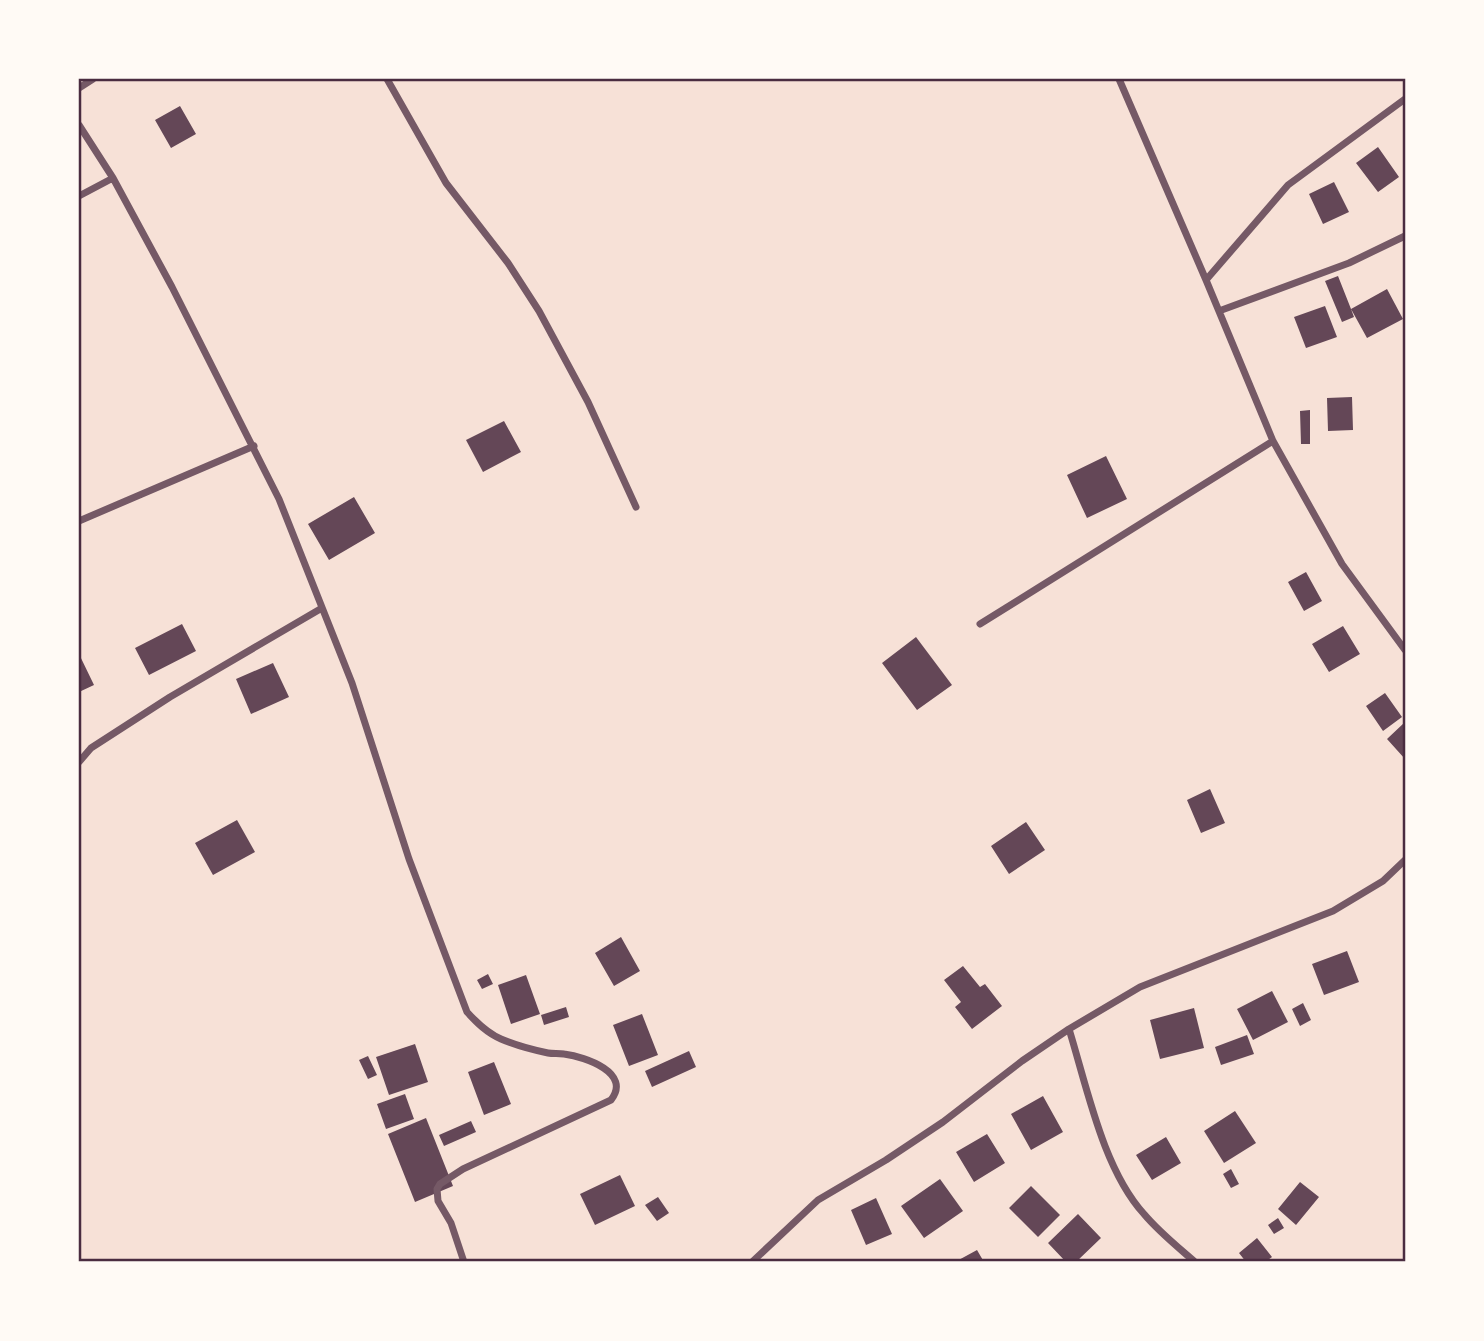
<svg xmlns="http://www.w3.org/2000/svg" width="1484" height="1341" font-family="'Fira Sans',sans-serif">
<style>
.building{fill:#644757}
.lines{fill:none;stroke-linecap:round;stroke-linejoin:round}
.minor{stroke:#755966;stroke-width:7}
.neatline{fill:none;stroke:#4a2c40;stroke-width:2.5}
</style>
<rect width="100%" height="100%" fill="#f7e1d7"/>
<path class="building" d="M 180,106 L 196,134 L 171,148 L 155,120 Z
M 1378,147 L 1399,177 L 1378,192 L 1356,163 Z
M 1334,182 L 1349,212 L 1323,224 L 1309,194 Z
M 1338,276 L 1351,309 L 1387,289 L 1403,319 L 1367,338 L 1351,309 L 1354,317 L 1342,322 L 1325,281 Z
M 1325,306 L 1337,337 L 1306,348 L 1294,317 Z
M 1352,397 L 1353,430 L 1328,431 L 1327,398 Z
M 1310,410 L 1310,444 L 1301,444 L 1300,411 Z
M 504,421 L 521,452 L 483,472 L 466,440 Z
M 1106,456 L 1127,499 L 1087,518 L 1067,475 Z
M 354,497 L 375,533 L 329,560 L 308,524 Z
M 1306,572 L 1322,601 L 1304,611 L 1288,582 Z
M 182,624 L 196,651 L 149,675 L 135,648 Z
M 1343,626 L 1360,654 L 1329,672 L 1312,644 Z
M 916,637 L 952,685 L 917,710 L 882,663 Z
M 79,654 L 94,685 L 79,692 Z
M 273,663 L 289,697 L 251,714 L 236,679 Z
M 1385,693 L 1402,717 L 1383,731 L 1366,706 Z
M 1405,722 L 1405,759 L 1387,739 Z
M 1210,789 L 1225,823 L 1201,833 L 1187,800 Z
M 237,820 L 255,852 L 213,875 L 195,843 Z
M 1026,822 L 1045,850 L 1009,874 L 991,846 Z
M 621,937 L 640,971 L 614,986 L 595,953 Z
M 1347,951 L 1359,982 L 1324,995 L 1312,964 Z
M 963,966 L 980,987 L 985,984 L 1002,1006 L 972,1029 L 955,1007 L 961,1002 L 944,980 Z
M 488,974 L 493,984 L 482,989 L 477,980 Z
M 526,975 L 540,1014 L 511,1024 L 498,985 Z
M 1272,991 L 1288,1022 L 1253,1040 L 1237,1009 Z
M 1303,1003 L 1311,1020 L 1300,1026 L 1292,1009 Z
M 566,1007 L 569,1017 L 544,1025 L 541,1015 Z
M 1194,1008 L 1204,1048 L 1160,1059 L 1150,1020 Z
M 642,1014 L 658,1055 L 629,1066 L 613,1025 Z
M 1247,1035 L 1254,1054 L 1221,1065 L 1215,1047 Z
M 415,1044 L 428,1082 L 389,1095 L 376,1057 Z
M 689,1051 L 696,1067 L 652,1087 L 645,1071 Z
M 368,1056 L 377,1075 L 368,1079 L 359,1060 Z
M 494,1062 L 511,1104 L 484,1115 L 468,1072 Z
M 405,1094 L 414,1119 L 386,1129 L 377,1104 Z
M 1043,1096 L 1063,1132 L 1031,1150 L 1011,1114 Z
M 1235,1111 L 1256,1143 L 1224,1163 L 1204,1131 Z
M 426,1118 L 453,1186 L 415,1202 L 388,1134 Z
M 471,1121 L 476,1132 L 444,1146 L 439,1135 Z
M 987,1134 L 1005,1163 L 974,1182 L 956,1152 Z
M 1166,1137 L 1181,1163 L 1152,1180 L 1136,1155 Z
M 1231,1169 L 1239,1184 L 1231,1188 L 1223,1174 Z
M 620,1175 L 635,1206 L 595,1225 L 580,1194 Z
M 940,1179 L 963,1211 L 924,1238 L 901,1206 Z
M 1300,1182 L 1319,1197 L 1296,1225 L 1278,1209 Z
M 1031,1186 L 1060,1215 L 1038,1237 L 1009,1208 Z
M 658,1197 L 669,1213 L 657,1221 L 645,1205 Z
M 876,1198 L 892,1234 L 866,1245 L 851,1210 Z
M 1078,1214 L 1101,1238 L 1076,1262 L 1066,1262 L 1048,1243 Z
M 1278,1218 L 1284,1228 L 1274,1234 L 1268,1225 Z
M 1257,1238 L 1272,1257 L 1265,1262 L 1246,1262 L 1239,1253 Z
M 977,1250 L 984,1262 L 955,1262 Z"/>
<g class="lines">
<path class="minor" d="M 387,79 L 446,183 L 508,263 L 539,311 L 588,402 L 636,507
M 1119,79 L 1206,280 L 1273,441 L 1342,564 L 1405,650
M 79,88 L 93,79
M 79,125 L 113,178 L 172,287 L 279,499 L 352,683 L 409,859 L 467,1012 C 477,1023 487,1033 501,1039 C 515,1045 533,1050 548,1053 C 553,1054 559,1053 564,1054 C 586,1057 632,1073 611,1100 L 463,1169 L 440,1184 L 437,1189 L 438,1201 L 451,1223 L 464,1262
M 79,196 L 113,178
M 1206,280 L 1288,185 L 1405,99
M 1219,311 L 1349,263 L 1405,236
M 79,521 L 254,446
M 980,624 L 1273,441
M 79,762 L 91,748 L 170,697 L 322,608
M 1069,1029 C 1087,1087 1103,1169 1144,1214 C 1159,1232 1178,1247 1195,1262
M 752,1262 L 818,1200 L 886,1160 L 943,1122 L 1022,1061 L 1069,1029 L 1140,987 L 1333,911 L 1383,881 L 1405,860"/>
</g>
<rect width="1484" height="1341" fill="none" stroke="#fffaf5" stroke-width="161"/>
<rect x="80" y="80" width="1324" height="1180" class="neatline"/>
</svg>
